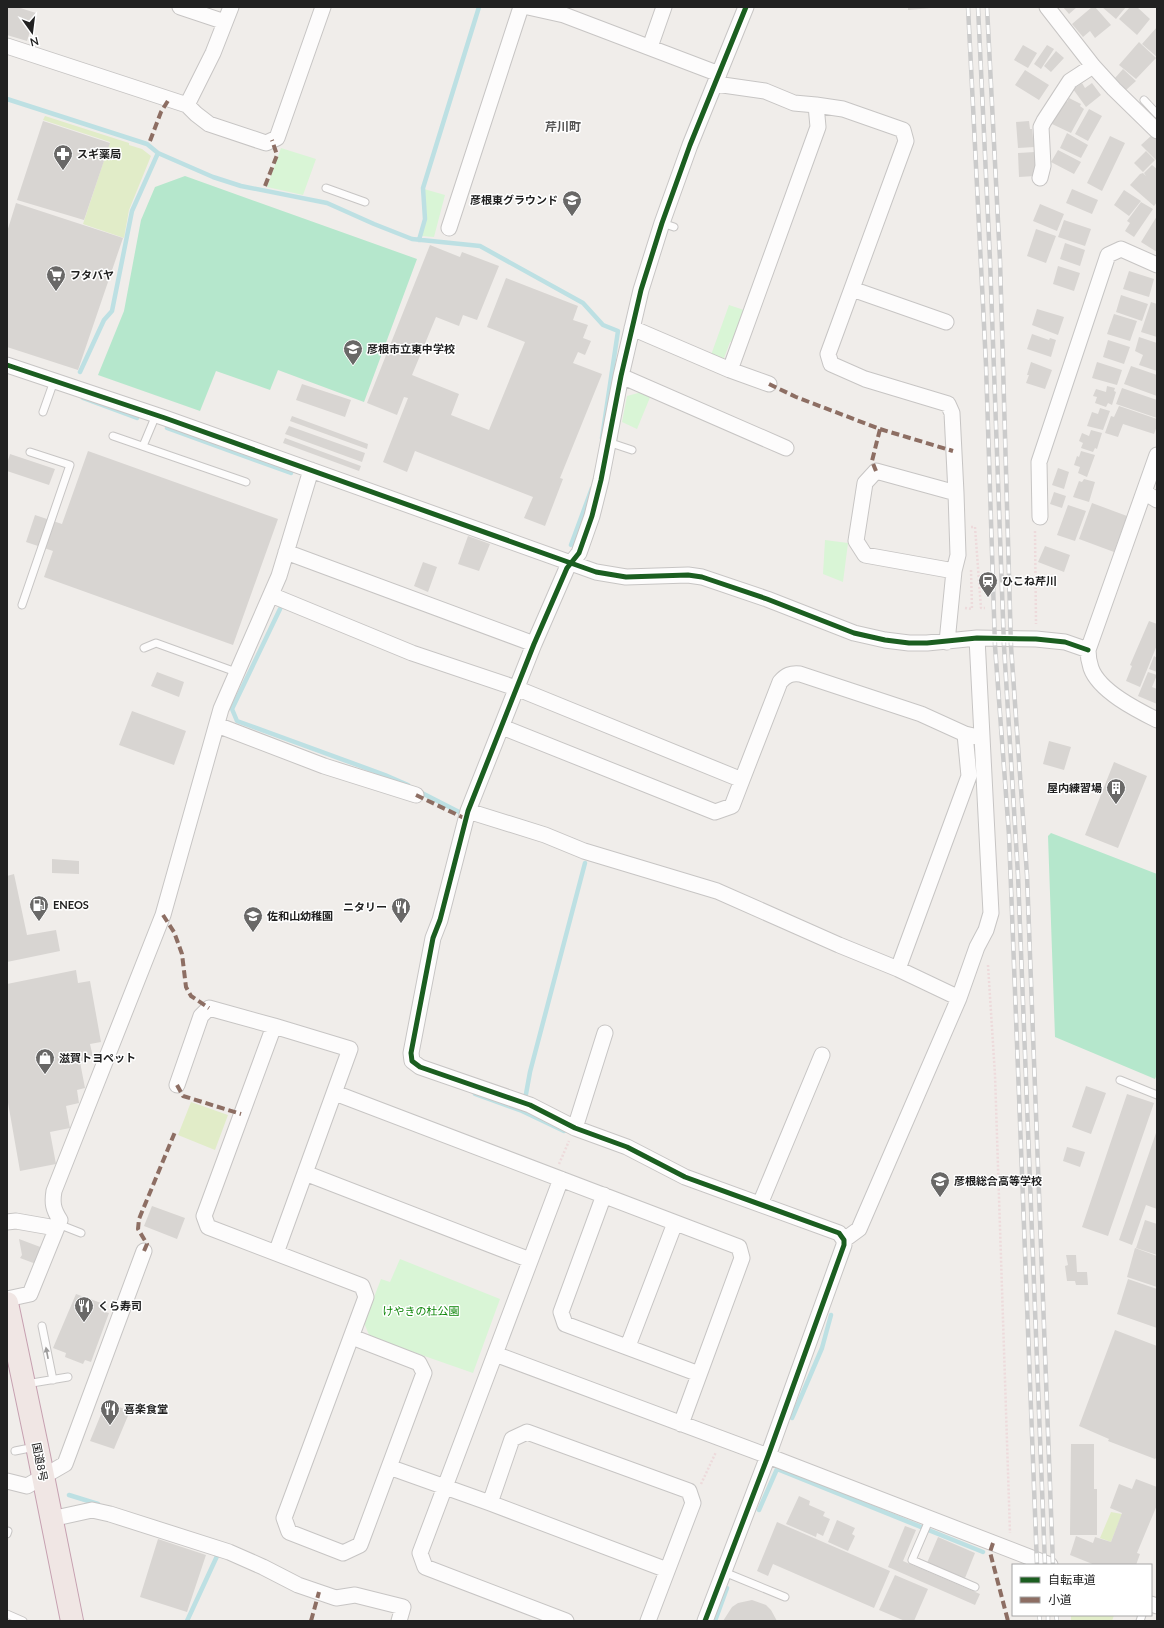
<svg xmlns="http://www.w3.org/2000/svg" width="1164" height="1628" font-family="Lato,'Noto Sans JP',sans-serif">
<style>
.grass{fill:#e1ecc8}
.park{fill:#d9f5d6}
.pitch{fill:#b5e7cc}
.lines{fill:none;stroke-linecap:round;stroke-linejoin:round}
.stream{stroke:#bde0e3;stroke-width:4.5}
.building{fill:#d8d5d2}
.service-casing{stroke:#c7c5c4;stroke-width:9}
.minor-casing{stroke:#c7c5c4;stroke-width:17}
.trunk-casing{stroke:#c6a0b0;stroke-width:24}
.path{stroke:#eddadb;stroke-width:2.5;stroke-dasharray:2 2;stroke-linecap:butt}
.service{stroke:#fdfcfc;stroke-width:7}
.minor{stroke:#fdfcfc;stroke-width:15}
.trunk{stroke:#f0e6e4;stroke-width:22}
.rail-casing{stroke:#cbcbcb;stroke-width:4.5}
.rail{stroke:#fff;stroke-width:3;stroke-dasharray:9;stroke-linecap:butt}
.quiet{stroke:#8d6e63;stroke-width:4;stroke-dasharray:8 4;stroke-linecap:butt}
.cycleway-casing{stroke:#fff;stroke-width:8}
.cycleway{stroke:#1b5e20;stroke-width:5}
.oneway{fill:#9a9999}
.labels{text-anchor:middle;stroke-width:3;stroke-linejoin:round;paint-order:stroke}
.poi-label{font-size:11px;font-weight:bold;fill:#212121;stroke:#fff;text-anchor:start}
.park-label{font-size:11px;fill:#0d8608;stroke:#fff}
.street-label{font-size:11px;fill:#212121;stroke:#fff}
.neighbourhood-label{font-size:12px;font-weight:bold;fill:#545454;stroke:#fff}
</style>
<rect width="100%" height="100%" fill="#f0edea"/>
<path class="grass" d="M 45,116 L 129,143 L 129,145 L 142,149 L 151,156 L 129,210 L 124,238 L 83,224 L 110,142 L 43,120 Z
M 191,1102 L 228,1115 L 215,1150 L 178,1135 Z
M 1111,1512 L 1122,1514 L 1111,1542 L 1100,1538 Z
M 1071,1615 L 1114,1615 L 1112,1621 L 1071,1621 Z"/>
<path class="park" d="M 281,148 L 316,159 L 303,195 L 267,187 Z
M 424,189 L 445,195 L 434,237 L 421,236 L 426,219 Z
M 729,305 L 744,310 L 732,342 L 730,342 L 723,361 L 711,355 Z
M 642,392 L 651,395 L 637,429 L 622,422 L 627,396 Z
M 825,540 L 848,543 L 843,582 L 823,574 Z
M 400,1259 L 500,1299 L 473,1373 L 370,1337 L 364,1323 L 381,1279 L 390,1282 Z"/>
<path class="pitch" d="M 185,176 L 417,259 L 364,402 L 278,370 L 270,390 L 216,371 L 200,411 L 98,375 L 124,311 L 141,220 L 155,187 Z
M 1051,833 L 1157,874 L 1157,1074 L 1155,1079 L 1055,1037 L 1048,836 Z"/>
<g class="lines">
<path class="stream" d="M 7,99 L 147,144 L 158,153 L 213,177 L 241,186 L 327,203 L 374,224 L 412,239 L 480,246 L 583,303 L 603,325 L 618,331 L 602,438
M 419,240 L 425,219 L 423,188 L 479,7
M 80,372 L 104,320 L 112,311 L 132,211 L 158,153
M 83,398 L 137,418
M 167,428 L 291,473
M 571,545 L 592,488
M 280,609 L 232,709 L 237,721 L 385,775 L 408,785
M 418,791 L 461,813
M 475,1094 L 522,1111 L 564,1131
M 526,1094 L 530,1072 L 585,863
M 792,1418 L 822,1348 L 831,1315
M 69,1495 L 98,1504
M 759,1510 L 777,1469 L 983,1552
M 187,1621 L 218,1554
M 715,1621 L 727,1588"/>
</g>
<path class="building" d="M 7,7 L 17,7 L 36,13 L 27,41 L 7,35 Z
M 908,7 L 931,7 L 931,8 L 908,10 Z
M 1063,7 L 1077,7 L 1069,14 Z
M 1092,7 L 1095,7 L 1111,25 L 1095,38 L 1090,31 L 1083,37 L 1072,24 Z
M 1102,7 L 1126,7 L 1116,19 Z
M 1130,7 L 1137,7 L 1150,19 L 1137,35 L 1119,19 Z
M 1157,27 L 1157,57 L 1142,44 Z
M 1139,42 L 1156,58 L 1136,79 L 1119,65 Z
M 1023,45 L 1037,53 L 1028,68 L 1014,60 Z
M 1047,45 L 1054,49 L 1041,69 L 1034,64 Z
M 1056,51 L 1064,58 L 1051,72 L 1044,66 Z
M 1123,69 L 1136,81 L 1126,90 L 1115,78 Z
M 1025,70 L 1049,85 L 1039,100 L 1015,85 Z
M 1082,83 L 1085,88 L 1092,83 L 1101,95 L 1086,107 L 1073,89 Z
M 1069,98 L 1081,104 L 1080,106 L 1084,109 L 1071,133 L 1052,124 L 1065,101 L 1067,102 Z
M 1089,109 L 1102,116 L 1088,141 L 1075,134 Z
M 43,121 L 110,143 L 84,220 L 17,200 Z
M 1029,121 L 1030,129 L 1032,129 L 1033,138 L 1034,138 L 1035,147 L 1018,148 L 1016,122 Z
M 1067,133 L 1088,145 L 1081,158 L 1060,148 Z
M 1152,135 L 1157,140 L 1156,160 L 1141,145 Z
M 1110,136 L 1125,143 L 1102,191 L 1087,183 Z
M 1058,150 L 1081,162 L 1074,174 L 1051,162 Z
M 1146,151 L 1155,160 L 1143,172 L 1134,163 Z
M 1035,152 L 1035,176 L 1019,177 L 1018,153 Z
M 1152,165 L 1157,169 L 1157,202 L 1154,206 L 1130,185 L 1140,174 L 1143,173 L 1146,176 L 1144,173 Z
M 1072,189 L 1098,200 L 1092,214 L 1066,203 Z
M 1124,190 L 1141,201 L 1129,216 L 1114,205 Z
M 1141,202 L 1153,209 L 1134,237 L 1125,231 L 1130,223 L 1127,221 Z
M 16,203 L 123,238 L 78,370 L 7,347 L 7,232 Z
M 1040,204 L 1064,214 L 1057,231 L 1033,221 Z
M 1157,216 L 1157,252 L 1141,242 Z
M 1064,220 L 1091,229 L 1085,246 L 1058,237 Z
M 1036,229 L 1056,236 L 1046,263 L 1027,256 Z
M 1065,243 L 1085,250 L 1080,266 L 1060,259 Z
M 430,245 L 460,257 L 462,252 L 499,266 L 477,320 L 463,315 L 459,326 L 436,317 L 412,375 L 459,394 L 451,415 L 489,430 L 525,342 L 487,327 L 506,278 L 578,306 L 573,320 L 588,325 L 583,338 L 591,341 L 585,355 L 578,352 L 573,363 L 602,374 L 560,478 L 563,479 L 545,526 L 524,518 L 533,497 L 415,451 L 407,472 L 383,462 L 408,398 L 404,397 L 397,415 L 367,403 Z
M 1058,266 L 1080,273 L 1074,291 L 1053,284 Z
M 1129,271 L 1154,279 L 1149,297 L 1123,289 Z
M 1121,295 L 1148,304 L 1142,321 L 1116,312 Z
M 1151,302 L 1157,304 L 1157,337 L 1141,332 Z
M 1037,309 L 1064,317 L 1058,335 L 1032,325 Z
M 1114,314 L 1137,321 L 1130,341 L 1107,334 Z
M 1032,334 L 1049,340 L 1050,338 L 1056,340 L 1051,357 L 1027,349 Z
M 1139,337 L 1157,343 L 1157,371 L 1139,365 L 1143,355 L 1135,351 Z
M 1108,340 L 1130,347 L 1124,364 L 1103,357 Z
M 1031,362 L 1052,370 L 1045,389 L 1026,383 L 1029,375 L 1027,375 Z
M 1097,362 L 1122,370 L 1117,385 L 1092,378 Z
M 1131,366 L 1157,375 L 1157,396 L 1124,384 Z
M 302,384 L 351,400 L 345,417 L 296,400 Z
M 1107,386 L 1115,388 L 1114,391 L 1116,392 L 1112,405 L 1108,403 L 1106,407 L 1095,403 L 1097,397 L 1093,396 L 1096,389 L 1106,392 Z
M 1122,388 L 1157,400 L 1157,418 L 1116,404 Z
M 1119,406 L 1157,419 L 1157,426 L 1154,434 L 1123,424 L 1118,437 L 1105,433 L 1111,416 L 1114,417 Z
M 1100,408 L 1110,411 L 1103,430 L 1087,426 L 1092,412 L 1098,414 Z
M 292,416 L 368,444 L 367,449 L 290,421 Z
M 289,426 L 365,453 L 362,462 L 285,434 Z
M 1091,430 L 1102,433 L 1097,449 L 1095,448 L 1093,452 L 1081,448 L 1083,443 L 1079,441 L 1082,433 L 1089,436 Z
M 285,438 L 361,466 L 359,471 L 283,443 Z
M 88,451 L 278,519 L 233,645 L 44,577 L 53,551 L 26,542 L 35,515 L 62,524 Z
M 1081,451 L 1095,455 L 1087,477 L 1078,473 L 1080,467 L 1074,465 L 1077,456 L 1079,457 Z
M 10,454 L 55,469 L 49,485 L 7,471 L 7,464 Z
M 1058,468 L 1069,472 L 1064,489 L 1052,485 Z
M 1084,479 L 1095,482 L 1089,502 L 1073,497 L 1079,481 L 1082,482 Z
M 1054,492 L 1066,496 L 1062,508 L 1050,504 Z
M 1092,503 L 1127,516 L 1114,552 L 1079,539 Z
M 1068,505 L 1086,511 L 1075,541 L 1057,535 Z
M 468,536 L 490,544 L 479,571 L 458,564 Z
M 1045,546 L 1070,555 L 1064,572 L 1038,562 Z
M 423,562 L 437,567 L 428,592 L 414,586 Z
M 1149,621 L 1157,624 L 1157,645 L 1140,687 L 1126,681 L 1132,666 L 1130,665 Z
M 1154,656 L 1157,658 L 1157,672 L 1149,669 Z
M 157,672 L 184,682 L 179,697 L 151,686 Z
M 1148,672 L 1157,675 L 1152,687 L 1157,689 L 1157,704 L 1138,696 Z
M 132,711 L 186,731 L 174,765 L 119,745 Z
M 1049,741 L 1071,747 L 1064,770 L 1043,764 Z
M 1114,762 L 1147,776 L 1118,848 L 1085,835 Z
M 52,859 L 79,861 L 79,874 L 52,873 Z
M 14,874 L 27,935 L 56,930 L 60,951 L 7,962 L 7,876 Z
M 76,970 L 78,983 L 90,981 L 101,1042 L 90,1044 L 93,1057 L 80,1062 L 85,1088 L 77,1090 L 79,1103 L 66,1106 L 70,1128 L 50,1132 L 56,1164 L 20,1171 L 7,1097 L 7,984 Z
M 1086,1086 L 1106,1093 L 1091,1134 L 1072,1127 Z
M 1127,1094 L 1154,1103 L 1108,1236 L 1082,1227 Z
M 1157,1130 L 1157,1209 L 1146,1205 L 1132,1245 L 1119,1240 Z
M 1067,1147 L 1085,1152 L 1080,1167 L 1063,1161 Z
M 152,1206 L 185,1218 L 177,1239 L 144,1226 Z
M 1145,1220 L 1157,1224 L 1157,1255 L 1136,1248 Z
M 19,1239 L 43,1248 L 36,1264 L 20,1258 L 22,1255 Z
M 1135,1248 L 1157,1256 L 1157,1287 L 1127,1277 Z
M 1066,1255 L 1076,1255 L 1077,1272 L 1087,1272 L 1088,1285 L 1076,1285 L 1075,1281 L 1067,1281 L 1065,1266 L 1068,1265 Z
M 1128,1279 L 1157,1289 L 1157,1328 L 1117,1314 Z
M 76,1294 L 104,1304 L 101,1311 L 109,1313 L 91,1362 L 85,1360 L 83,1364 L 65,1357 L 66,1353 L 53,1348 Z
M 1115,1330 L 1157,1346 L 1157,1457 L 1155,1459 L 1108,1441 L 1109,1439 L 1079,1426 Z
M 106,1402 L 130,1411 L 114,1449 L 90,1441 Z
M 1071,1444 L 1094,1444 L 1094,1489 L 1097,1489 L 1097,1535 L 1070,1535 Z
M 1136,1479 L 1157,1487 L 1157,1505 L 1137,1553 L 1140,1554 L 1136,1565 L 1095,1565 L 1070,1555 L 1076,1536 L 1093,1543 L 1095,1537 L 1111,1542 L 1122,1513 L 1110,1508 L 1119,1484 L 1132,1489 Z
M 799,1496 L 810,1501 L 809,1505 L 825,1512 L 823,1516 L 830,1519 L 823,1536 L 817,1533 L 816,1537 L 786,1524 Z
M 837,1520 L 855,1528 L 852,1534 L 855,1536 L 848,1551 L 828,1542 Z
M 777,1522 L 890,1571 L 874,1608 L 773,1564 L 768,1576 L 757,1571 Z
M 905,1526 L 916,1530 L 903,1561 L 980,1594 L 975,1605 L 888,1567 Z
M 938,1537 L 975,1553 L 965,1578 L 927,1563 Z
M 158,1539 L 206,1555 L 187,1612 L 140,1597 Z
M 895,1575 L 928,1589 L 914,1621 L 905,1621 L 879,1610 Z
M 752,1600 L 766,1605 L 771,1610 L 777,1621 L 723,1621 L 732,1607 L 738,1603 Z"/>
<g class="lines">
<g class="service-casing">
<path id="service" d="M 1144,100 L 1157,114
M 326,188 L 365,202
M 662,223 L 674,227
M 43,412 L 54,381
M 113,436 L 246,482
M 608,442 L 632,450
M 143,446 L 156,415
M 22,605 L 70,465 L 30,452
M 144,648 L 156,643 L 236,672
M 1120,1080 L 1157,1095
M 58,1224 L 81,1233
M 42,1326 L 53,1380
M 26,1384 L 68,1377
M 15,1451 L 35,1447
M 930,1518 L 912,1560 L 975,1587
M 7,1534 L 8,1531
M 724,1572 L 785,1597
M 7,1614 L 23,1621
M 1140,1621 L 1142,1615"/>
</g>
<g class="minor-casing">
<path id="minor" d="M 180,7 L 225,22
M 528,7 L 564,15 L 719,74
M 1047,7 L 1093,66 L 1114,89 L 1157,131
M 7,46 L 187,105 L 196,114 L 209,124 L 266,143 L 277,138 L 323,7
M 650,47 L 664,7
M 716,84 L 765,91 L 794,103 L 816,105 L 818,127 L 730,370
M 187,105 L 213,53 L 231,7
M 816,105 L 843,109 L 903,130 L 906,141 L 828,354 L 831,364 L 865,379 L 948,404 L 952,413 L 956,493
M 1040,178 L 1043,166 L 1041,127 L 1044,121 L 1070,81 L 1093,66
M 449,228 L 521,7
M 852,289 L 946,322
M 632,328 L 730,370 L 769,384
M 7,365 L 165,418 L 596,572 L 626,577 L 688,575 L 702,577 L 767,599 L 854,633 L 885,640 L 909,643 L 927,643 L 977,638 L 1036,639 L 1065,642 L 1088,650
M 621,376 L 786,448
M 1157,455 L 1088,650 C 1088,656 1089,662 1091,668 C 1099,691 1137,710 1157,720
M 1144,492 L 1157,500
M 1040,517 L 1039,462 L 1108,255 L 1121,249 L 1157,265
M 286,552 L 534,644
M 271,595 L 412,653 L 516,688 L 742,780 L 732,806 L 715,812 L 502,727
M 947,642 L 954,571 L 958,555 L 956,493 L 876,471 L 865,483 L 856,541 L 865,555 L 954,571
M 217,725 L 324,766 L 416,795
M 742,780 L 780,682 C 786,675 791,673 800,674 L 921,714 L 965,734 L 982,738
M 468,811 L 545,835 L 584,851 L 717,891 L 839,945 L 898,969 L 959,998 L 977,947 L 986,930 L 991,913 L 977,638
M 898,969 L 969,776 L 965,734
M 274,1026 L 204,1216 L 208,1227 L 362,1286 L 366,1297 L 284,1518 L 289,1532 L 343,1553 L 360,1545 L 424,1373 L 419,1363 L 352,1337
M 177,1085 L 201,1016 L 209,1008 L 274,1026 L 350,1049 L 276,1253
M 335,1093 L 739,1247 L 742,1258 L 681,1424
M 575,1128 L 605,1033
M 305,1173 L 530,1260
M 561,1179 L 420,1553 L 425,1567 L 566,1621
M 604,1195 L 561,1312 L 565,1324 L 699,1374
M 760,1204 L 822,1055
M 7,1222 L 16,1221 L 56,1228
M 844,1240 L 859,1229 L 959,998
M 7,1299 L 30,1294 L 60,1220 C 53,1209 52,1203 54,1191 L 163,915 L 221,709 L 279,576 L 311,470
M 628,1346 L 675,1223
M 495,1354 L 768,1456 L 1050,1565
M 389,1467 L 490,1503 L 667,1570
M 7,1481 L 27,1486 L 65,1464 L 144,1251
M 490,1503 L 512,1439 L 527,1432 L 689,1491 L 693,1503 L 648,1621
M 51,1519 L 92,1510 L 110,1514 L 229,1552 L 263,1567 L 298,1585 L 336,1598 L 355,1595 L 403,1607 L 399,1621
M 1151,1604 L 1157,1606
M 705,1621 L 768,1456 L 844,1245 L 844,1240 L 839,1233 L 685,1177 L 627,1147 L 575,1128 L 530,1105 L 420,1067 L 412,1061 L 411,1053 L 433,938 L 440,920 L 468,811 L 534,644 L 567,568 L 579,553 L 592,516 L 601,480 L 621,376 L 641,290 L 662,223 L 690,145 L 746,7"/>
</g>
<g class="trunk-casing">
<path id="trunk" d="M 7,1303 L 37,1446 L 72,1621"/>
</g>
<path class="path" d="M 971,527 L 975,527 L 981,608 L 985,608
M 1035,531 L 1036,624
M 965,608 L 972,609 L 971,570
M 988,965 L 995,1075 L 1010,1533
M 559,1164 L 569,1141
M 701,1484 L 716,1452"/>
<use href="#service" class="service"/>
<use href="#minor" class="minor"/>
<use href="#trunk" class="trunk"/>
<g class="rail-casing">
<path id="rail" d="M 968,7 L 986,365 L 995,646 L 1009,835 L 1037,1565
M 978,7 L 990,260 L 1004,646 L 1018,875 L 1045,1565
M 987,7 L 1000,260 L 1011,646 L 1027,875 L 1053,1565
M 1039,1615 L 1040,1621
M 1048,1615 L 1048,1621
M 1056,1615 L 1057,1621"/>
</g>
<use href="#rail" class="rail"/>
<path class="quiet" d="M 150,141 L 161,112 L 169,99
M 265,186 L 277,155 L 272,140
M 769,384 L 796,397 L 880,429 L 872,461 L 876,471
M 880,429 L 953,451
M 416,795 L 466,819
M 163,915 L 174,932 L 182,954 L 186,987 L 191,996 L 209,1008
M 177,1085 L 183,1096 L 241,1114
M 144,1251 L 147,1244 L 138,1229 L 139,1219 L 175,1132
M 993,1543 L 990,1552 L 1008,1621
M 311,1621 L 319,1592"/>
<g class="cycleway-casing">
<path id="cycleway" d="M 7,365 L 165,418 L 596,572 L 626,577 L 688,575 L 702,577 L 767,599 L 854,633 L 885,640 L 909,643 L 927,643 L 977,638 L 1036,639 L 1065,642 L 1088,650
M 705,1621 L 768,1456 L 844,1245 L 844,1240 L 839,1233 L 685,1177 L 627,1147 L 575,1128 L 530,1105 L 420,1067 L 412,1061 L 411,1053 L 433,938 L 440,920 L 468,811 L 534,644 L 567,568 L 579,553 L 592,516 L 601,480 L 621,376 L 641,290 L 662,223 L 690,145 L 746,7"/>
</g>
<use href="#cycleway" class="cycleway"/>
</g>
<defs><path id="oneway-solid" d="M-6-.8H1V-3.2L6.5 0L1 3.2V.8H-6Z"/></defs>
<use class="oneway" href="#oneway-solid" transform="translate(47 1353) rotate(-101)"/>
<defs>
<g id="pharmacy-pin" transform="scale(1)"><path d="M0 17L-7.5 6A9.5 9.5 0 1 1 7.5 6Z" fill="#696867" stroke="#fff"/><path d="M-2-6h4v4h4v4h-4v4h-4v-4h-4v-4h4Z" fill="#fff"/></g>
<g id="school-pin" transform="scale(1)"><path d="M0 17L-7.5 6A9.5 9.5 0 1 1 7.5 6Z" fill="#696867" stroke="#fff"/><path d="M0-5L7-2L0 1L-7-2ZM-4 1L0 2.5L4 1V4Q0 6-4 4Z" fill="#fff"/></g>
<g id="supermarket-pin" transform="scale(1)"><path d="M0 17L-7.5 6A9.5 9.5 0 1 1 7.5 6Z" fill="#696867" stroke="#fff"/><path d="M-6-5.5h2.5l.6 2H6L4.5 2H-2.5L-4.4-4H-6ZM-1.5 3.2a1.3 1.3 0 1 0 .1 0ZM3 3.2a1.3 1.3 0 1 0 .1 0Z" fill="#fff"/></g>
<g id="station-pin" transform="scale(1)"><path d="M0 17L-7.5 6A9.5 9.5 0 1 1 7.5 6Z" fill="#696867" stroke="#fff"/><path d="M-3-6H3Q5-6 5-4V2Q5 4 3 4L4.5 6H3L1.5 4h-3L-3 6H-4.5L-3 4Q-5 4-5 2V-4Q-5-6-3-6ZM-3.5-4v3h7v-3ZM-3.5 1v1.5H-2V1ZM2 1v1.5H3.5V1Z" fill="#fff"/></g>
<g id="building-pin" transform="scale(1)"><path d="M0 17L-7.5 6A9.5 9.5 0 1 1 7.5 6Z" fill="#696867" stroke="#fff"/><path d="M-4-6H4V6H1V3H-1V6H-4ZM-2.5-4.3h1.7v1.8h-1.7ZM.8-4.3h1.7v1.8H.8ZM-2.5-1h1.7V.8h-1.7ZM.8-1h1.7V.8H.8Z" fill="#fff"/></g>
<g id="fuel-pin" transform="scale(1)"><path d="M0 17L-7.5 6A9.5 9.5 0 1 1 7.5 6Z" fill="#696867" stroke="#fff"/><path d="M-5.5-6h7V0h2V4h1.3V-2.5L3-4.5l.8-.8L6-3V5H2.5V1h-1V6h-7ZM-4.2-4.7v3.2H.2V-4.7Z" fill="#fff"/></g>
<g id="restaurant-pin" transform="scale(1)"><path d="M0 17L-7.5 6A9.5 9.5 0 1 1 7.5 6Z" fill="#696867" stroke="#fff"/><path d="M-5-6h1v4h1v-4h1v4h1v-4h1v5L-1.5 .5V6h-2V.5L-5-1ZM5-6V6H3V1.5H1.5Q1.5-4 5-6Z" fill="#fff"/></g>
<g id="shop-pin" transform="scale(1)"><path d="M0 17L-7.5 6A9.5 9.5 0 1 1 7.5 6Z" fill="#696867" stroke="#fff"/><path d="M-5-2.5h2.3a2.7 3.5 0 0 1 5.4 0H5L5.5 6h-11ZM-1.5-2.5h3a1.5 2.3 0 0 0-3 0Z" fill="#fff"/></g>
</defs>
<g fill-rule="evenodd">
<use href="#pharmacy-pin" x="63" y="154"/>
<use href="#school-pin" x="572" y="200"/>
<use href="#supermarket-pin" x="56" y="275"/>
<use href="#school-pin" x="353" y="349"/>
<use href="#station-pin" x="988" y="581"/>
<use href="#building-pin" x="1116" y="788"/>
<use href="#fuel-pin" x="39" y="905"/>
<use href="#restaurant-pin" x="401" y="907"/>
<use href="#school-pin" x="253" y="916"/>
<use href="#shop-pin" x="45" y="1058"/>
<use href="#school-pin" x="940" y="1181"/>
<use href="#restaurant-pin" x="84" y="1306"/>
<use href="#restaurant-pin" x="110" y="1409"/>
</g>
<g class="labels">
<g class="poi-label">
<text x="77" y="158">スギ薬局</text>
<text x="558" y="204" text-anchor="end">彦根東グラウンド</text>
<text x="70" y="279">フタバヤ</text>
<text x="367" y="353">彦根市立東中学校</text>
<text x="1002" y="585">ひこね芹川</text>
<text x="1102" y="792" text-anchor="end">屋内練習場</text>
<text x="53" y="909">ENEOS</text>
<text x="387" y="911" text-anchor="end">ニタリー</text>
<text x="267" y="920">佐和山幼稚園</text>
<text x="59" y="1062">滋賀トヨペット</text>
<text x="954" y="1185">彦根総合高等学校</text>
<text x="98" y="1310">くら寿司</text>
<text x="124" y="1413">喜楽食堂</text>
</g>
<g class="park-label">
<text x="421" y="1315">けやきの杜公園</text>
</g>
<g class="street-label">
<text transform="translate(40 1462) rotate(79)" y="4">国道8号</text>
</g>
<g class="neighbourhood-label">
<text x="563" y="131">芹川町</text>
</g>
</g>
<rect width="1164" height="1628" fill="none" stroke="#212121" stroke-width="16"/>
<rect x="1012" y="1564" width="140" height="52" fill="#ffffff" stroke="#a6a6a6"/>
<rect x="1020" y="1577" width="20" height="6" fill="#1b5e20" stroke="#a6a6a6"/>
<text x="1048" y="1584" font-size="12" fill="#212121">自転車道</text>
<rect x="1020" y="1597" width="20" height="6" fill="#8d6e63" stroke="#a6a6a6"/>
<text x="1048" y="1604" font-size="12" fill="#212121">小道</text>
<g transform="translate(32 32) rotate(166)" stroke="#ffffff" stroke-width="3" paint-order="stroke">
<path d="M0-3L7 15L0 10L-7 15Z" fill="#212121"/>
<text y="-6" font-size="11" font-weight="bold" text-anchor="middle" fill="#212121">N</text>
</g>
</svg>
